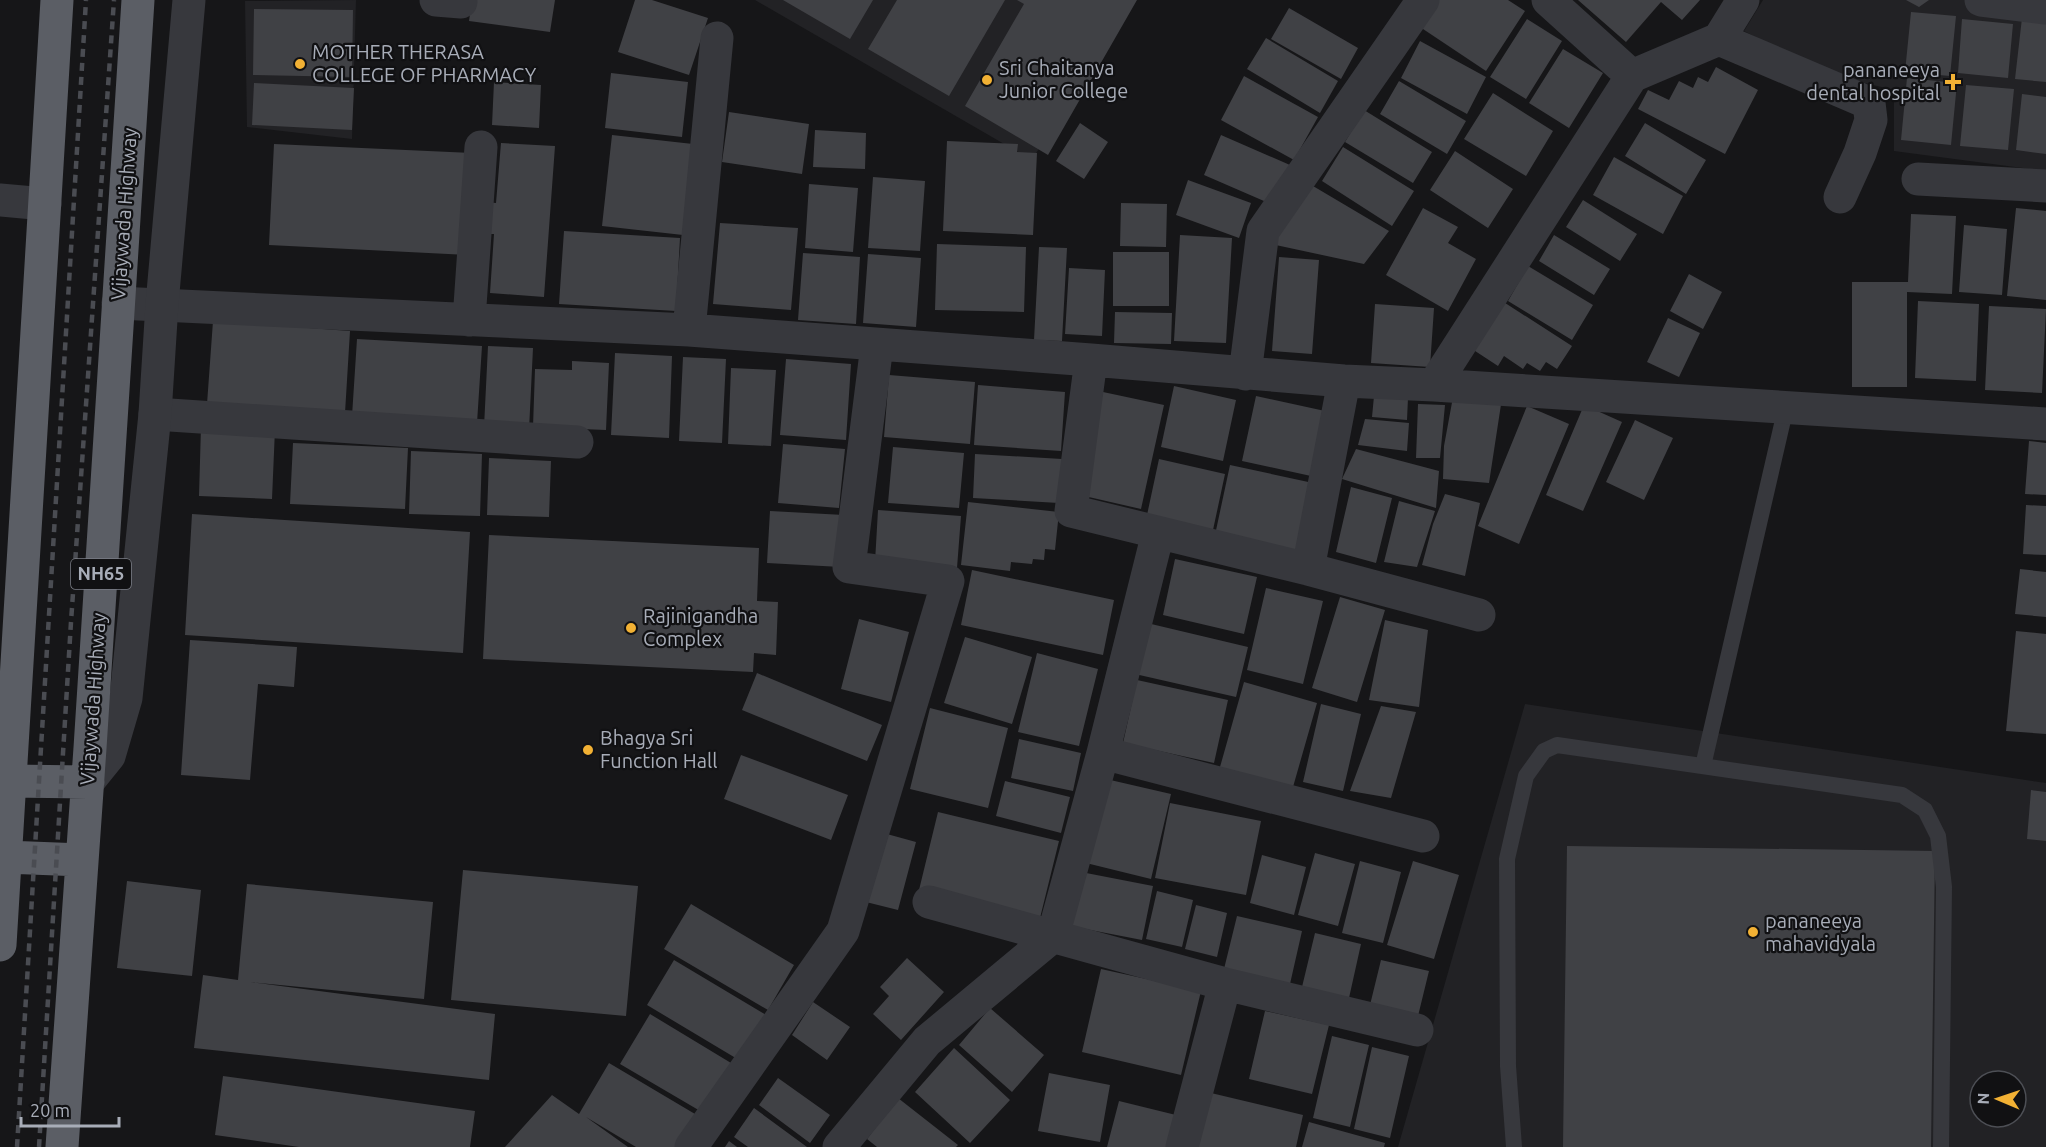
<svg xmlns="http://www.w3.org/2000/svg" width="2046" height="1147" font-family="Ubuntu,sans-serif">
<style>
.built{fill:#222225;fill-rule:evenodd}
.building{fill:#404145}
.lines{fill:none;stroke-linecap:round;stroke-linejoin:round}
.service{stroke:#37383d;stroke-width:16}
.minor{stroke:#37383d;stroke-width:33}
.tertiary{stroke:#37383d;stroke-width:33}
.trunk{stroke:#5b5e65;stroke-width:33}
.rail{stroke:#4a4c52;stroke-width:4.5;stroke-dasharray:8 6;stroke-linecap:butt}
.poi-dot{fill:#f2b134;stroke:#111113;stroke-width:2}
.labels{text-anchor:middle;stroke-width:4.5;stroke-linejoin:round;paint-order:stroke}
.shield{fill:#111113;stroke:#7b7e86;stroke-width:1.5}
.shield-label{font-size:18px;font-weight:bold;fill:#a8adb8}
.poi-label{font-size:20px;fill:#a8adb8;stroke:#111113;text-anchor:start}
.street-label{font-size:20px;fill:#a8adb8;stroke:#111113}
</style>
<rect width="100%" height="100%" fill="#161618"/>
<path class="built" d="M 356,0 L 352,139 L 247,127 L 245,1 Z
M 755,0 L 1129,0 L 1032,160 Z
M 1763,0 L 2046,0 L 2046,171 L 1894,151 L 1894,90 L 1827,74 L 1744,31 Z
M 1525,704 L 2046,783 L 2046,1147 L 1398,1147 ZM 1980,1081 L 2016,1081 L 2016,1117 L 1980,1117 Z"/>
<path class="building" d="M 472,0 L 555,0 L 550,32 L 469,21 Z
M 635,0 L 652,0 L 708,18 L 689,75 L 618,52 Z
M 783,0 L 873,0 L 850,39 Z
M 897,0 L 1005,0 L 949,96 L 868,49 Z
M 1017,0 L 1137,0 L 1048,155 L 965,106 L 1024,4 Z
M 1438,0 L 1508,0 L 1525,11 L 1486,71 L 1420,27 Z
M 1578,0 L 1700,0 L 1682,20 L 1661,2 L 1626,42 Z
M 1906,0 L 1929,0 L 1919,7 Z
M 1289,8 L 1358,48 L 1341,79 L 1271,39 Z
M 254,9 L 353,10 L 352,77 L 253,75 Z
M 1911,12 L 1956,16 L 1950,76 L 1905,72 Z
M 2022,18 L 2046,20 L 2046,82 L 2015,79 Z
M 1527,19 L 1562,41 L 1526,99 L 1490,77 Z
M 1962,19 L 2013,24 L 2008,78 L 1958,73 Z
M 1266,38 L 1338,81 L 1320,113 L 1247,69 Z
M 1420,41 L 1486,77 L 1467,114 L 1401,78 Z
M 1563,49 L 1603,73 L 1569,128 L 1529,103 Z
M 1716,67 L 1758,90 L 1725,154 L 1638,109 L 1648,90 L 1669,100 L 1679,81 L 1693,88 L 1698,77 L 1708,82 Z
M 611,73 L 688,82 L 682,137 L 605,128 Z
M 1244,76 L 1318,117 L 1294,160 L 1221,120 Z
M 1907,78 L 1957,83 L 1951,145 L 1901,140 Z
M 1399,81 L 1466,121 L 1447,154 L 1380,114 Z
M 494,82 L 541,85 L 539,128 L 492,125 Z
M 254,83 L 354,88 L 352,130 L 252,125 Z
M 1966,85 L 2014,89 L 2008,150 L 1960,146 Z
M 1493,93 L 1553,131 L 1526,176 L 1464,139 Z
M 2022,94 L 2046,97 L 2046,154 L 2016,150 Z
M 1364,110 L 1432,152 L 1413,183 L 1345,142 Z
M 729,112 L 809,124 L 802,174 L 722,162 Z
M 1080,123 L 1108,142 L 1084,179 L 1056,161 Z
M 1645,123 L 1706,160 L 1686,194 L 1625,156 Z
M 815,130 L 866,133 L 865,169 L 813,167 Z
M 612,135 L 693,144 L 683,235 L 602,226 Z
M 1221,135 L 1290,165 L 1273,205 L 1204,175 Z
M 947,141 L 1018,144 L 1017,152 L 1037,153 L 1033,235 L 943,231 Z
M 501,143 L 555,146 L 544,297 L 490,293 L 494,234 L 482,234 L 484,202 L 496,203 Z
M 274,144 L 472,153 L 468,255 L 269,245 Z
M 1343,147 L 1414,191 L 1392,226 L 1322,181 Z
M 1455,151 L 1513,189 L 1488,228 L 1430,190 Z
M 1614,157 L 1683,196 L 1663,234 L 1593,195 Z
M 873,177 L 925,181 L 920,251 L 868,248 Z
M 1188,180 L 1251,203 L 1239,238 L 1176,215 Z
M 809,184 L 858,188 L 853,252 L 805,248 Z
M 1313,186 L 1389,231 L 1364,264 L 1271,244 Z
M 1583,200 L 1637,234 L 1620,261 L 1566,227 Z
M 1121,203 L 1167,204 L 1166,247 L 1120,246 Z
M 1423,208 L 1458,227 L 1448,243 L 1476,259 L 1448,311 L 1386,275 Z
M 2016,208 L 2046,211 L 2046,300 L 2007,296 Z
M 1911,214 L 1956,216 L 1952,294 L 1907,292 L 1907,387 L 1852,387 L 1852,282 L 1908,282 Z
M 720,223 L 798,228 L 791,310 L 713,304 Z
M 1964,225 L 2007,229 L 2002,295 L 1959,292 Z
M 564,231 L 680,238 L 676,311 L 559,304 Z
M 1180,235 L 1232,238 L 1226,343 L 1174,341 Z
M 1554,235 L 1610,269 L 1594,295 L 1539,261 Z
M 937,244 L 1026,247 L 1024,312 L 935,310 Z
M 1039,247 L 1067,248 L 1062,341 L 1034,340 Z
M 1113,252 L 1169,252 L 1169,306 L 1113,306 Z
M 803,253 L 860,257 L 856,324 L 798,320 Z
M 868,254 L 921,258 L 916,327 L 863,323 Z
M 1279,257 L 1319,260 L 1312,354 L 1272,351 Z
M 1528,266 L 1593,305 L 1572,340 L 1508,301 Z
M 1069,268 L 1105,270 L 1102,336 L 1065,334 Z
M 1689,274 L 1722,292 L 1703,329 L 1670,311 Z
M 1499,299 L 1572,346 L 1557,369 L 1546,362 L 1540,371 L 1527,363 L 1523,369 L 1504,356 L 1498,366 L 1469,347 Z
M 1918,301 L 1979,304 L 1976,381 L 1915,378 Z
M 1375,304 L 1434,308 L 1430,367 L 1371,363 Z
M 1989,306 L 2046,309 L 2042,393 L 1985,390 Z
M 1115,312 L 1172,313 L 1171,344 L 1114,343 Z
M 1668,318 L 1700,333 L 1679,377 L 1647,362 Z
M 213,321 L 350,331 L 345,413 L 207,404 Z
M 357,339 L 482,346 L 477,423 L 352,416 Z
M 488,346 L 533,348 L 529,430 L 484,427 Z
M 615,353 L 672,356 L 669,438 L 611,435 Z
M 683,357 L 726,359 L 722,443 L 679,441 Z
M 786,359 L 851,364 L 846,440 L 780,435 Z
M 572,361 L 609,363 L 606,430 L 533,427 L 535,369 L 572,370 Z
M 731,368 L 776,370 L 771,446 L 728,444 Z
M 889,375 L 975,382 L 970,444 L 884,437 Z
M 978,385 L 1065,392 L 1061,451 L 974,445 Z
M 1174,386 L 1236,400 L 1223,461 L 1161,447 Z
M 1103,392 L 1164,405 L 1141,509 L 1080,495 Z
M 1256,396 L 1325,411 L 1311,476 L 1242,461 Z
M 1374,396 L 1408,398 L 1407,420 L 1372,417 Z
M 1453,397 L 1502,398 L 1489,483 L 1443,479 L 1444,446 Z
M 1418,404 L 1445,405 L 1440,458 L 1416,458 Z
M 1584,405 L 1622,422 L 1583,511 L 1546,495 Z
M 1527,406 L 1569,424 L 1519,544 L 1478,526 Z
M 1365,419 L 1409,423 L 1407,451 L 1358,445 Z
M 1635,420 L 1673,438 L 1644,500 L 1606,482 Z
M 201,426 L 275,429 L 272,499 L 199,496 Z
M 2029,441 L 2046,443 L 2046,495 L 2025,494 Z
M 293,443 L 408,448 L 405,509 L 290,504 Z
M 783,444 L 845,449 L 839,508 L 778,503 Z
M 893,447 L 964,453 L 959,508 L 888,503 Z
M 1356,449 L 1439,471 L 1436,508 L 1342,479 Z
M 411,451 L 482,454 L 480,516 L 409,514 Z
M 975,454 L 1062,459 L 1059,503 L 973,498 Z
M 489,458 L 551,461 L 549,517 L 487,515 Z
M 1159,459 L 1225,474 L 1213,530 L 1147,515 Z
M 1230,465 L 1313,483 L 1298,553 L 1215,535 Z
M 1351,487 L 1392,498 L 1376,563 L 1336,552 Z
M 1445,494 L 1480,503 L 1465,576 L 1422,565 L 1433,524 Z
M 1399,501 L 1435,511 L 1417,567 L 1384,562 Z
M 968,502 L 1059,512 L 1055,550 L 1045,549 L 1044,560 L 1033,559 L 1032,564 L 1011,562 L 1010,571 L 961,565 Z
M 2026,505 L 2046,506 L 2046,555 L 2023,554 Z
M 878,510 L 961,516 L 957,568 L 875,562 Z
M 770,511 L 844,515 L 841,567 L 767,563 Z
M 192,514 L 470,532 L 463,653 L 185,635 Z
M 489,535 L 759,548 L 757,601 L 778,602 L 776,655 L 754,653 L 753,672 L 483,659 Z
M 1175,559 L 1257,577 L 1244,634 L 1163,615 Z
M 2020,569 L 2046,572 L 2046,617 L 2015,614 Z
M 972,570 L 1114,600 L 1103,655 L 961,625 Z
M 1266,588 L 1323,601 L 1303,684 L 1247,670 Z
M 1340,597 L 1385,610 L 1357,702 L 1312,688 Z
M 859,619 L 909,632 L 891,702 L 841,689 Z
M 1385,620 L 1428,630 L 1419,707 L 1369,700 Z
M 1147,623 L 1248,647 L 1236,697 L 1135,674 Z
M 2016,631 L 2046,634 L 2046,734 L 2006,731 Z
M 965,637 L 1032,657 L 1012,724 L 944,703 Z
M 190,640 L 297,647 L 294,687 L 258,684 L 250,780 L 181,775 Z
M 1037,653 L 1098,669 L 1079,746 L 1018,732 Z
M 757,673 L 882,725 L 867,761 L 742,710 Z
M 1137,680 L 1228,700 L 1214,763 L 1123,743 Z
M 1244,682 L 1317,703 L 1293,787 L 1220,767 Z
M 1321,704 L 1361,714 L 1343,791 L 1303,782 Z
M 1381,706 L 1416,712 L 1391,798 L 1350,791 Z
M 930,708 L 1008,728 L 988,808 L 910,789 Z
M 1019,739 L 1081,753 L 1073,791 L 1011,778 Z
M 741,755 L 848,795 L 831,840 L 724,799 Z
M 1106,779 L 1171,794 L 1151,879 L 1086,863 Z
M 1005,781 L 1070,797 L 1061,833 L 996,816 Z
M 2031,790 L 2046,792 L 2046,841 L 2027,839 Z
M 1170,803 L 1261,821 L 1246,895 L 1155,878 Z
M 938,812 L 1059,841 L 1040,918 L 919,890 Z
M 876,831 L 916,842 L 898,910 L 858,900 Z
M 1567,846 L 1935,851 L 1931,1147 L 1563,1147 Z
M 1315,853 L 1355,864 L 1338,926 L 1298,915 Z
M 1262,855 L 1306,867 L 1294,915 L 1250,903 Z
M 1360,861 L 1401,872 L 1383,943 L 1342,933 Z
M 1413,861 L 1459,875 L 1434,959 L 1387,945 Z
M 463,870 L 638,886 L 626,1016 L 451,1000 Z
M 1081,872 L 1153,886 L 1142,940 L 1070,926 Z
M 127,881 L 201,890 L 192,976 L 117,968 Z
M 247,884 L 433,902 L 424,999 L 250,982 L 495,1014 L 489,1080 L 194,1048 L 203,975 L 238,980 Z
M 1157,891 L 1193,900 L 1182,947 L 1146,939 Z
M 691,904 L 794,965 L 768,1010 L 664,949 Z
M 1196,905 L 1227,913 L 1217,957 L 1185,949 Z
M 1237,916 L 1302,931 L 1290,984 L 1224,969 Z
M 1315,933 L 1361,944 L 1349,998 L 1302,987 Z
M 907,958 L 944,992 L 901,1040 L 873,1014 L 889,996 L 880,987 Z
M 674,960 L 771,1018 L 744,1063 L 647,1005 Z
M 1381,960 L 1429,971 L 1418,1016 L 1370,1005 Z
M 1101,969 L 1201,991 L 1181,1075 L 1082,1052 Z
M 813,1002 L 850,1027 L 827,1060 L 792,1035 Z
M 990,1008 L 1044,1055 L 1012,1092 L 959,1045 Z
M 1265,1011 L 1329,1025 L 1312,1094 L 1249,1079 Z
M 650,1014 L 736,1066 L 707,1115 L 620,1064 Z
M 1332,1036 L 1369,1045 L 1350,1127 L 1313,1118 Z
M 1372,1047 L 1409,1056 L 1390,1138 L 1354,1129 Z
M 954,1048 L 1010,1100 L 970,1143 L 915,1092 Z
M 609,1063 L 695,1114 L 676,1147 L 636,1147 L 586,1117 L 628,1147 L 505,1147 L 552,1095 L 579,1114 Z
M 1049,1073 L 1110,1085 L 1100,1142 L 1038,1131 Z
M 223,1076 L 475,1111 L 470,1147 L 299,1147 L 215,1135 Z
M 778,1078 L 830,1115 L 810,1143 L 759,1105 Z
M 1211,1093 L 1303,1115 L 1296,1147 L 1198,1147 Z
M 898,1098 L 958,1145 L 956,1147 L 877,1147 L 867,1139 Z
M 1119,1101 L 1180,1116 L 1173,1147 L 1107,1147 Z
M 754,1108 L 807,1147 L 748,1147 L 734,1137 Z
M 1309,1122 L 1385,1143 L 1384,1147 L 1302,1147 Z
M 729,1141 L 737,1147 L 725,1147 Z"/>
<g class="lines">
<path class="service" d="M 1703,766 L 1786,407
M 1514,1147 L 1508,1066 L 1507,859 L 1526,776 L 1544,751 L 1557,745 L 1902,795 L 1925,810 L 1938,836 L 1944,887 L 1941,1147"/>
<path class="minor" d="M 436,0 L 461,2
M 1548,0 L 1632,76
M 1981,0 L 2046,8
M 1719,39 L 1869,103 L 1871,120 L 1860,153 L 1840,197
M 1918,179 L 2046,186
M 0,200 L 45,204
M 118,303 L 689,330 L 1091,360 L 1344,381 L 1434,385 L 2046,424
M 469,320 L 481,147
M 689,330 L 717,38
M 1091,360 L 1071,511 L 1308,569 L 1479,615
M 1245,374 L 1263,231 L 1423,0
M 1434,385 L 1632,76 L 1719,39 L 1743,0
M 155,414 L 577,442
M 1308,569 L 1344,381
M 1103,753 L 1423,836
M 929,902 L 1225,984 L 1417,1030
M 691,1147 L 843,931 L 948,581 L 849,567 L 877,345
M 839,1147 L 927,1041 L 1053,936 L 1103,753 L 1158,533
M 1182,1147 L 1225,984"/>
<path class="tertiary" d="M 88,782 L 109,756 L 126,698 L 155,414 L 162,304 L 189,0"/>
<path class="trunk" d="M 9,781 L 88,782
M 5,857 L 82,860
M 0,945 L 57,0
M 62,1147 L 90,748 L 138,0"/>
<path class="rail" d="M 17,1147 L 86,0
M 39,1147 L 71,622 L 114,0"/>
</g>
<g class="poi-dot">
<circle cx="300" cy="64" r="6"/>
<circle cx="987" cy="80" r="6"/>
<path d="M1950 73h6v6h6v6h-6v6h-6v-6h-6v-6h6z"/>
<circle cx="631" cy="628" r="6"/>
<circle cx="588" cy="750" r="6"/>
<circle cx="1753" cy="932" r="6"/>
</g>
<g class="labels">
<rect class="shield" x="71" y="559" width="60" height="30" rx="4.5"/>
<g class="shield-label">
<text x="101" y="580">NH65</text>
</g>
<g class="poi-label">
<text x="312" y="59">MOTHER THERASA<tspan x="312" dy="23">COLLEGE OF PHARMACY</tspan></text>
<text x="999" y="75">Sri Chaitanya<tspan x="999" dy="23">Junior College</tspan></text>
<text x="1940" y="77" text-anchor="end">pananeeya<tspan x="1940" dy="23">dental hospital</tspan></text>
<text x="643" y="623">Rajinigandha<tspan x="643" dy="23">Complex</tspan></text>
<text x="600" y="745">Bhagya Sri<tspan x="600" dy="23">Function Hall</tspan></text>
<text x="1765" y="928">pananeeya<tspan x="1765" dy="23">mahavidyala</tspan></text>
</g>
<g class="street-label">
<text transform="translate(124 214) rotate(-86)" y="7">Vijaywada Highway</text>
<text transform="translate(93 699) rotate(-86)" y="7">Vijaywada Highway</text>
</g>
</g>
<g transform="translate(1998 1099) rotate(272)"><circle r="28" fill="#111113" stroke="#4d4f55" stroke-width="1.5"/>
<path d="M0-4.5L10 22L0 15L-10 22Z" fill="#f2b134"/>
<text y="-9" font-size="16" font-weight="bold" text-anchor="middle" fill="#a8adb8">N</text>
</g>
<path d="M21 1117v9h98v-9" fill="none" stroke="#a8adb8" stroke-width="3"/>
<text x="30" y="1117" font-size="18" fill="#a8adb8" stroke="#111113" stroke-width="4.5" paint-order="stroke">20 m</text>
</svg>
